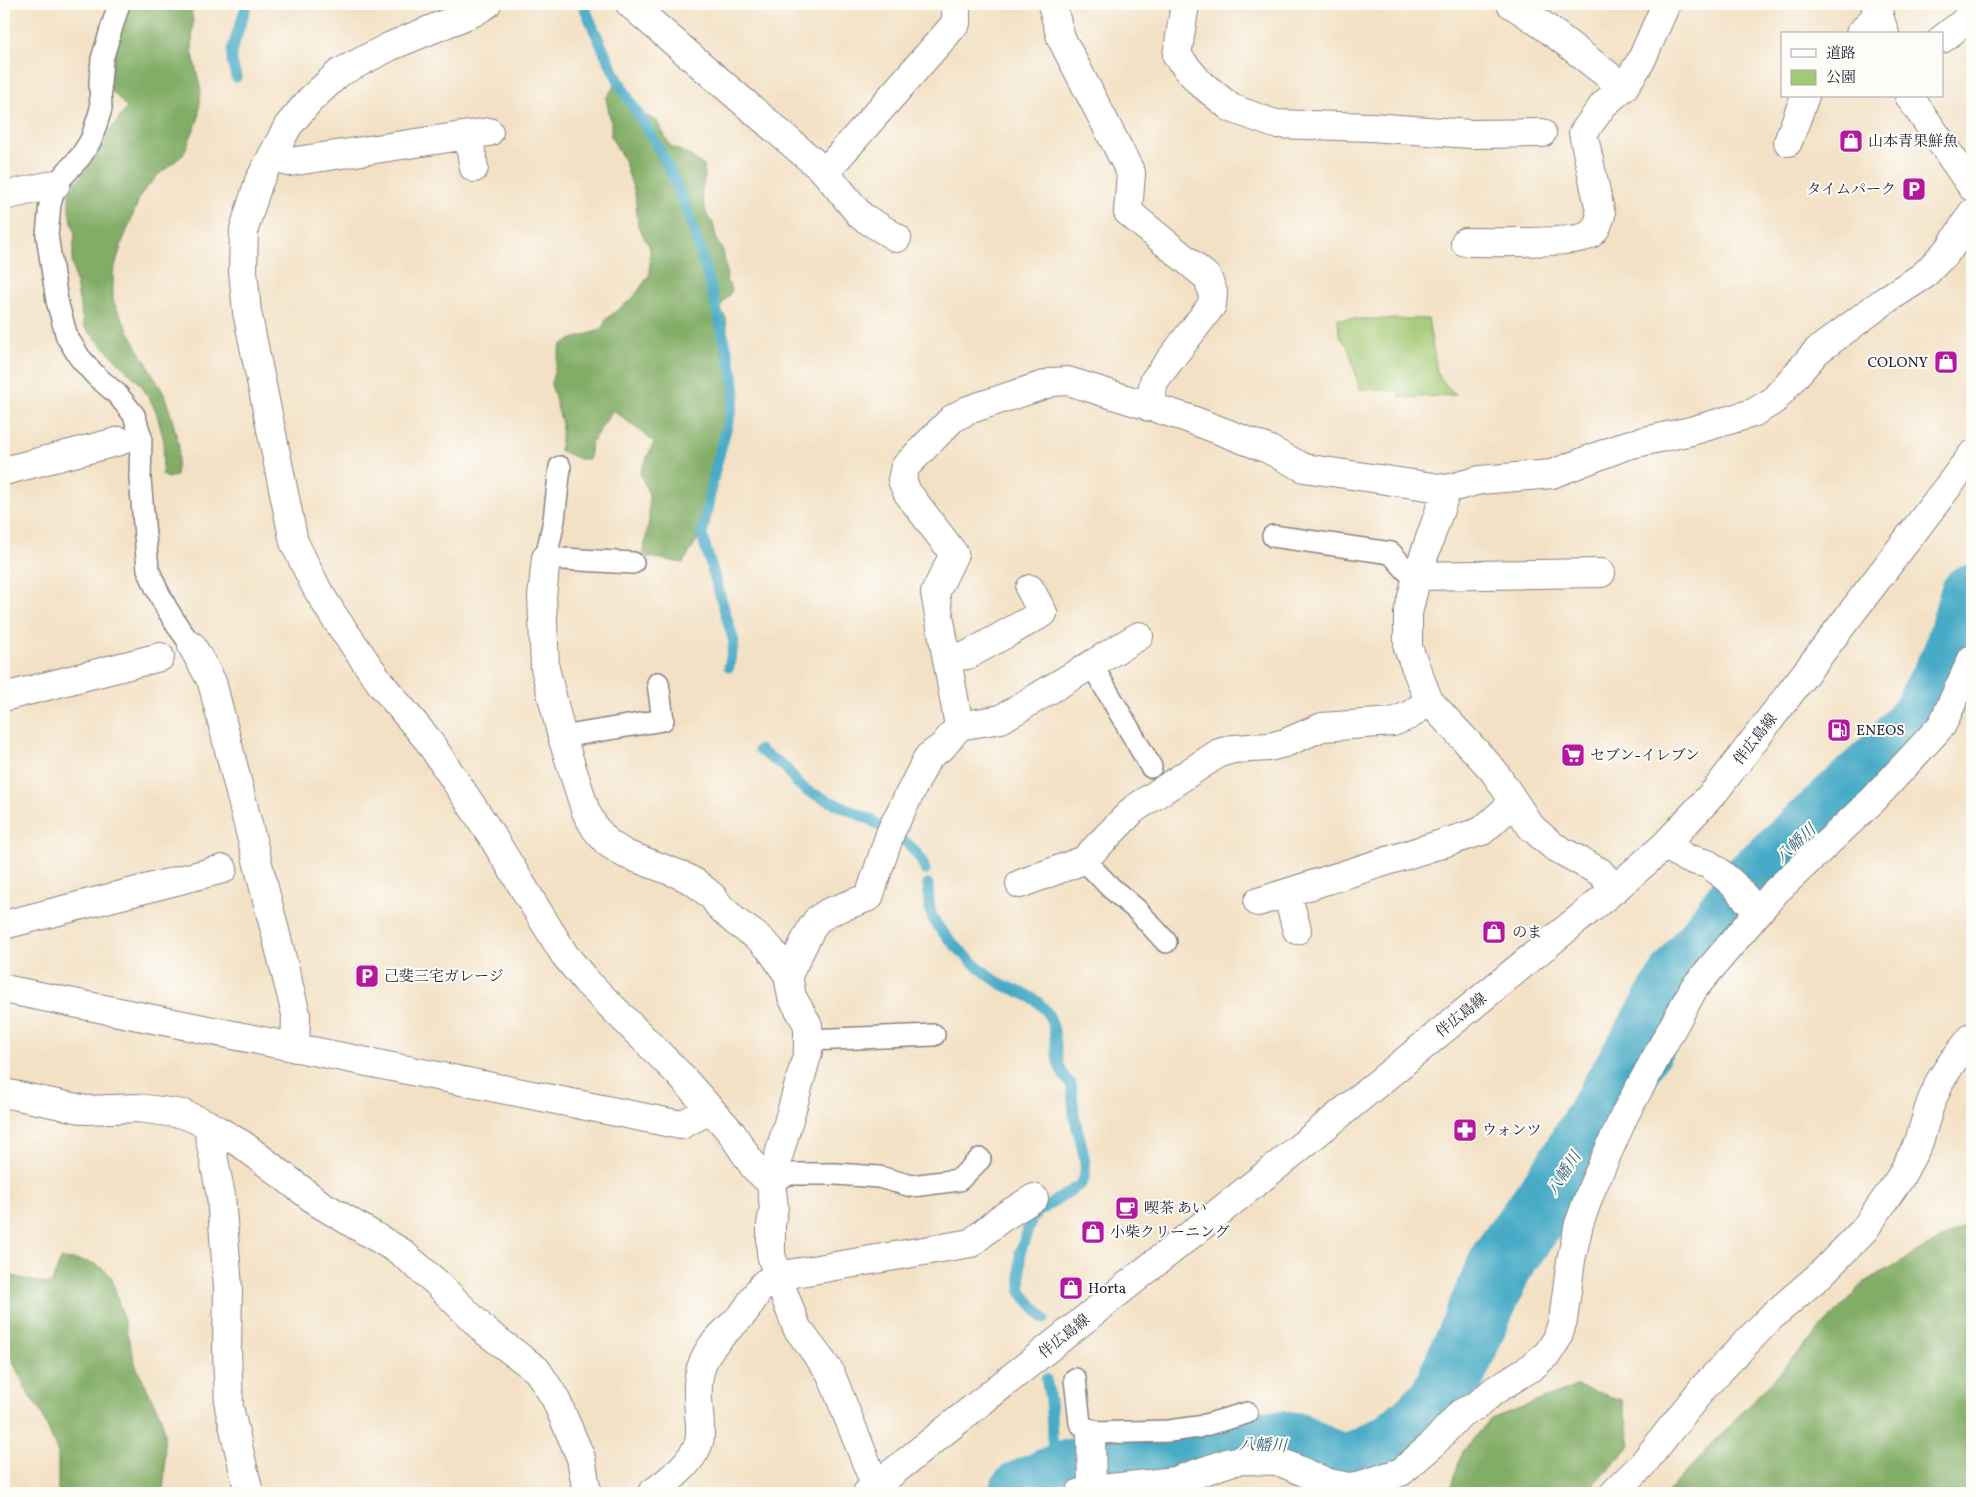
<svg xmlns="http://www.w3.org/2000/svg" width="1976" height="1497" font-family="Vollkorn,'Noto Serif JP',serif">
<style>
.green{fill:#a3c974;stroke:#627658}
.forest{fill:#82ad66;stroke:#526850}
.lines{fill:none;stroke-linecap:round;stroke-linejoin:round}
.stream{stroke:#46aac6;stroke-width:11}
.river{stroke:#46aac6;stroke-width:65}
.service-casing{stroke:#8a8280;stroke-width:24}
.minor-casing{stroke:#8a8280;stroke-width:30}
.tertiary-casing{stroke:#8a8280;stroke-width:30}
.secondary-casing{stroke:#8a8280;stroke-width:30}
.service{stroke:#fff;stroke-width:21}
.minor{stroke:#fff;stroke-width:28}
.tertiary{stroke:#fff;stroke-width:28}
.secondary{stroke:#fff;stroke-width:28}
.labels{text-anchor:middle;stroke-width:4;stroke-linejoin:round;paint-order:stroke}
.poi-label{font-size:15px;fill:#22223b;stroke:#fdfcf7;text-anchor:start}
.street-label{font-size:15px;fill:#22223b;stroke:#fdfcf7}
.water-label{font-size:16px;font-style:italic;fill:#325f7a;stroke:#fdfcf7}
</style>
<rect width="100%" height="100%" fill="#fdfcf7"/>
<filter id="ink" filterUnits="userSpaceOnUse"><feTurbulence type="fractalNoise" baseFrequency=".02" numOctaves="2"/><feDisplacementMap in="SourceGraphic" scale="10" xChannelSelector="R" yChannelSelector="G"/><feConvolveMatrix kernelMatrix="1 2 1 2 8 2 1 2 1" color-interpolation-filters="sRGB"/></filter>
<filter id="wash" filterUnits="userSpaceOnUse"><feTurbulence type="fractalNoise" baseFrequency=".0096" numOctaves="4" result="noise"/><feDisplacementMap in="SourceGraphic" scale="20" xChannelSelector="R" yChannelSelector="G"/><feGaussianBlur stdDeviation="1.12" result="paint"/><feColorMatrix in="noise" values="0 0 0 0 0 0 0 0 0 0 0 0 0 0 0 0 0 1.4 0 .05"/><feComposite in="paint" operator="in"/></filter>
<g filter="url(#wash)">
<rect width="100%" height="100%" fill="#f3e1c5"/>
<path class="green" d="M 1338,319 L 1428,319 L 1437,372 L 1445,384 L 1456,395 L 1400,398 L 1399,391 L 1360,389 L 1348,347 L 1339,336 Z"/>
<path class="forest" d="M 128,4 L 190,4 L 193,21 L 192,50 L 201,92 L 198,120 L 183,155 L 158,175 L 141,194 L 122,243 L 113,273 L 113,301 L 131,336 L 164,394 L 172,418 L 179,447 L 176,476 L 167,478 L 162,474 L 164,441 L 156,411 L 142,386 L 84,327 L 72,262 L 75,233 L 69,212 L 69,192 L 96,156 L 112,128 L 127,108 L 111,90 L 109,80 Z
M 623,80 L 642,114 L 657,121 L 670,146 L 691,156 L 704,166 L 705,178 L 701,193 L 707,216 L 713,223 L 717,242 L 723,250 L 727,275 L 726,281 L 730,285 L 732,290 C 728,297 723,301 720,308 L 726,318 L 727,329 L 720,335 L 721,351 L 727,361 L 730,393 L 728,410 L 714,458 L 699,534 L 696,542 L 683,563 L 643,556 L 649,520 L 649,495 L 640,473 L 654,442 L 613,410 L 591,443 L 589,459 L 580,459 L 560,451 L 562,424 L 551,384 L 561,345 C 574,336 589,336 603,328 L 606,319 L 633,298 L 650,274 L 650,248 L 638,226 L 635,194 L 624,160 L 611,137 L 611,122 L 606,98 L 616,84 Z
M 1972,1221 L 1972,1493 L 1666,1493 L 1865,1282 Z
M 61,1259 C 82,1261 97,1259 112,1278 L 136,1366 L 161,1417 L 164,1430 L 165,1468 L 163,1493 L 56,1493 L 58,1491 L 58,1453 L 39,1408 L 29,1396 L 11,1357 L 4,1353 L 4,1274 L 51,1285 Z
M 1577,1386 L 1622,1400 L 1631,1445 L 1586,1493 L 1449,1493 L 1462,1452 L 1491,1419 Z"/>
<g class="lines">
<path class="stream" d="M 583,4 C 597,37 612,71 631,103 C 646,127 661,149 672,175 C 701,239 716,307 733,375 L 735,394 L 731,411 L 715,470 L 702,535 L 734,642 L 729,667
M 236,77 L 232,62 L 232,50 L 247,4
M 759,750 L 786,768 L 797,783 L 807,791 L 871,820 L 880,826
M 899,838 C 910,844 922,857 925,870
M 928,884 C 929,894 928,905 931,914 C 937,932 981,971 998,982 C 1011,990 1030,993 1041,1005 C 1066,1031 1046,1062 1071,1084 C 1073,1096 1073,1108 1075,1119 C 1078,1136 1092,1169 1081,1184 L 1037,1213 L 1032,1219 L 1020,1252 L 1021,1292 L 1044,1319
M 1046,1379 C 1055,1413 1049,1444 1056,1477"/>
<path class="river" d="M 1021,1493 L 1070,1471 L 1182,1460 L 1218,1445 L 1233,1442 L 1293,1444 L 1331,1463 L 1351,1466 L 1397,1443 L 1440,1403 L 1502,1261 L 1563,1176 L 1682,976 L 1752,883 L 1892,754 L 1923,716 L 1954,658 L 1972,596"/>
</g>
</g>
<g filter="url(#ink)">
<g class="lines">
<g class="service-casing">
<path id="service" d="M 119,4 L 102,59 L 100,82 L 101,109 L 91,140 L 81,156 L 56,184 L 50,204 L 47,235 L 57,301 L 67,337 L 80,358 L 96,376 L 117,394 L 134,415 L 141,437 L 140,479 L 148,569 C 158,595 174,623 192,646
M 560,467 L 554,520 L 546,558 L 633,563
M 1273,536 L 1391,553 L 1407,571 L 1417,576
M 1092,665 L 1151,767
M 562,737 L 663,720 L 658,683
M 1084,860 L 1110,887 L 1137,910 L 1166,942
M 808,1040 L 934,1035
M 771,1183 L 788,1174 L 836,1174 L 879,1177 L 912,1186 L 959,1180 L 980,1159
M 1075,1379 L 1080,1423 L 1091,1433 L 1169,1431 L 1198,1427 L 1247,1413"/>
</g>
<g class="minor-casing">
<path id="minor" d="M 487,4 L 474,12 L 391,46 L 339,73 L 310,100 L 288,126 L 259,181 L 244,229 L 243,271 L 247,312 L 294,542 L 317,589 L 333,615 L 381,684 L 428,740 L 490,833 L 564,954 L 586,981 L 678,1073 L 731,1132 L 754,1167 L 771,1183 L 774,1207 L 771,1225 L 771,1254 L 777,1276 L 797,1328 L 830,1372 L 876,1487
M 630,4 L 825,172 L 956,23 L 956,4
M 1052,4 L 1061,38 L 1131,173 L 1128,212 L 1207,277 L 1213,292 L 1212,305 L 1154,381 L 1149,407
M 1185,4 L 1177,56 L 1199,82 L 1231,108 L 1275,124 L 1371,127 L 1470,134 L 1542,133
M 1511,4 C 1551,28 1586,60 1624,87 L 1641,61 L 1666,4
M 1860,34 L 1879,13
M 1942,39 L 1963,23 L 1972,11
M 468,135 L 474,168
M 1788,142 L 1805,96
M 274,152 L 289,162 L 489,132
M 825,172 L 861,216 L 897,238
M 4,196 L 56,184
M 1465,242 C 1487,242 1575,244 1589,235 C 1597,230 1598,223 1601,215 L 1583,133 L 1604,104 L 1624,87
M 4,471 L 120,441
M 1447,489 L 1480,480 L 1552,474 L 1627,445 L 1691,431 L 1753,413 L 1773,401 L 1817,351 L 1887,299 L 1923,276 L 1950,248 L 1972,213
M 546,558 L 542,597 L 545,668 L 562,737 L 586,812 L 595,828 L 608,843 L 625,854 L 681,875 L 696,883 L 713,897 L 719,906 L 736,922 L 759,938 L 771,950 L 788,975
M 1417,576 L 1601,573
M 192,646 L 212,682 L 296,1014 L 295,1048
M 947,658 L 968,655 L 1043,613 L 1030,589
M 4,697 L 160,657
M 959,726 L 1001,719 L 1139,636
M 1665,845 L 1686,858 L 1708,864 L 1718,871 L 1733,884 L 1758,912
M 1020,884 L 1084,860 L 1134,809 L 1219,753 L 1233,749 L 1269,747 L 1285,743 L 1322,727 L 1393,722 L 1410,715 L 1429,701
M 1287,893 L 1297,930
M 1258,902 L 1482,831 L 1513,803
M 4,925 L 223,869
M 4,989 L 681,1125 L 710,1110
M 4,1093 L 86,1110 L 138,1108 L 183,1114 L 207,1124 L 243,1145 L 320,1204 L 401,1252 L 437,1283 L 485,1331 L 537,1370 L 555,1398 L 581,1458 L 587,1493
M 207,1124 L 221,1196 L 228,1288 L 227,1350 L 229,1407 L 249,1493
M 771,1183 L 808,1052 L 808,1025 L 792,997 L 788,975 L 810,931 L 817,920 L 829,912 L 869,897 L 891,831 L 928,757 L 943,746 L 959,726 L 935,593 L 954,554 L 907,492 L 902,480 L 905,467 L 952,419 L 968,410 L 1053,382 L 1068,381 L 1187,418 L 1268,449 L 1304,468 L 1447,489 L 1417,576 L 1408,613 L 1408,648 L 1429,701 L 1493,770 L 1531,827 L 1553,846 L 1600,872 L 1615,889
M 1091,1433 L 1092,1490
M 652,1493 C 668,1482 699,1457 700,1436 C 701,1416 695,1396 699,1376 C 705,1346 722,1336 742,1315 C 750,1306 756,1292 764,1284 C 767,1281 773,1278 777,1276 L 971,1243 L 1000,1219 L 1034,1198
M 1080,1493 L 1092,1490 L 1175,1481 L 1230,1462 L 1243,1460 L 1278,1461 L 1329,1483 L 1349,1487 L 1361,1485 L 1401,1472 L 1431,1446 L 1461,1413 L 1476,1406 L 1495,1390 L 1532,1367 L 1548,1353 L 1557,1339 L 1563,1320 L 1571,1260 L 1579,1224 L 1592,1188 L 1625,1114 L 1694,988 L 1776,891 L 1873,800 L 1942,725 L 1972,659"/>
</g>
<g class="tertiary-casing">
<path id="tertiary" d="M 1614,1493 L 1642,1465 L 1703,1388 L 1770,1318 L 1820,1275 L 1864,1230 L 1900,1178 L 1909,1161 L 1919,1142 L 1930,1105 L 1940,1081 L 1953,1061 L 1972,1037"/>
</g>
<g class="secondary-casing">
<path id="secondary" d="M 1875,4 L 1885,34
M 1909,96 L 1972,187
M 867,1493 L 1278,1165 L 1615,889 L 1665,845 L 1716,790 L 1972,455"/>
</g>
<use href="#service" class="service"/>
<use href="#minor" class="minor"/>
<use href="#tertiary" class="tertiary"/>
<use href="#secondary" class="secondary"/>
</g>
</g>
<defs>
<g id="shop-square" transform="scale(1.25)"><rect x="-9" y="-9" width="18" height="18" rx="4" fill="#b5179e" stroke="#fdfcf7"/><path d="M-5-2.5h2.3a2.7 3.5 0 0 1 5.4 0H5L5.5 6h-11ZM-1.5-2.5h3a1.5 2.3 0 0 0-3 0Z" fill="#fff"/></g>
<g id="parking-square" transform="scale(1.25)"><rect x="-9" y="-9" width="18" height="18" rx="4" fill="#b5179e" stroke="#fdfcf7"/><path d="M-3.5-5.5H1a3.5 3.5 0 0 1 0 7H-1V5.5H-3.5ZM-1-3.4V-.6H.8a1.4 1.4 0 0 0 0-2.8Z" fill="#fff"/></g>
<g id="fuel-square" transform="scale(1.25)"><rect x="-9" y="-9" width="18" height="18" rx="4" fill="#b5179e" stroke="#fdfcf7"/><path d="M-5.5-6h7V0h2V4h1.3V-2.5L3-4.5l.8-.8L6-3V5H2.5V1h-1V6h-7ZM-4.2-4.7v3.2H.2V-4.7Z" fill="#fff"/></g>
<g id="supermarket-square" transform="scale(1.25)"><rect x="-9" y="-9" width="18" height="18" rx="4" fill="#b5179e" stroke="#fdfcf7"/><path d="M-6-5.5h2.5l.6 2H6L4.5 2H-2.5L-4.4-4H-6ZM-1.5 3.2a1.3 1.3 0 1 0 .1 0ZM3 3.2a1.3 1.3 0 1 0 .1 0Z" fill="#fff"/></g>
<g id="pharmacy-square" transform="scale(1.25)"><rect x="-9" y="-9" width="18" height="18" rx="4" fill="#b5179e" stroke="#fdfcf7"/><path d="M-2-6h4v4h4v4h-4v4h-4v-4h-4v-4h4Z" fill="#fff"/></g>
<g id="cafe-square" transform="scale(1.25)"><rect x="-9" y="-9" width="18" height="18" rx="4" fill="#b5179e" stroke="#fdfcf7"/><path d="M-5.5-4.5H6V0H3Q3 3.5 0 3.5H-2.5Q-5.5 3.5-5.5 0ZM3-3.2v2h1.7v-2ZM-6 4.5H4V6H-6Z" fill="#fff"/></g>
</defs>
<g fill-rule="evenodd">
<use href="#shop-square" x="1851" y="141"/>
<use href="#parking-square" x="1914" y="189"/>
<use href="#shop-square" x="1946" y="362"/>
<use href="#fuel-square" x="1839" y="730"/>
<use href="#supermarket-square" x="1573" y="755"/>
<use href="#shop-square" x="1494" y="932"/>
<use href="#parking-square" x="367" y="976"/>
<use href="#pharmacy-square" x="1465" y="1130"/>
<use href="#cafe-square" x="1127" y="1208"/>
<use href="#shop-square" x="1093" y="1232"/>
<use href="#shop-square" x="1071" y="1288"/>
</g>
<g class="labels">
<g class="poi-label">
<text x="1868" y="146">山本青果鮮魚</text>
<text x="1896" y="194" text-anchor="end">タイムパーク</text>
<text x="1928" y="367" text-anchor="end">COLONY</text>
<text x="1856" y="735">ENEOS</text>
<text x="1590" y="760">セブン-イレブン</text>
<text x="1512" y="937">のま</text>
<text x="384" y="981">己斐三宅ガレージ</text>
<text x="1482" y="1135">ウォンツ</text>
<text x="1144" y="1213">喫茶 あい</text>
<text x="1110" y="1237">小柴クリーニング</text>
<text x="1088" y="1293">Horta</text>
</g>
<g class="street-label">
<text transform="translate(1755 739) rotate(-52)" y="5">伴広島線</text>
<text transform="translate(1461 1015) rotate(-39)" y="5">伴広島線</text>
<text transform="translate(1064 1336) rotate(-39)" y="5">伴広島線</text>
</g>
<g class="water-label">
<text transform="translate(1795 843) rotate(-43)" y="6">八幡川</text>
<text transform="translate(1563 1173) rotate(-57)" y="6">八幡川</text>
<text transform="translate(1263 1444) rotate(2)" y="6">八幡川</text>
</g>
</g>
<rect width="1976" height="1497" fill="none" stroke="#fdfcf7" stroke-width="20"/>
<rect x="1781" y="32" width="162" height="65" fill="#fdfcf7" stroke="#a5a5ac"/>
<rect x="1791" y="49" width="25" height="8" fill="#ffffff" stroke="#a5a5ac"/>
<text x="1826" y="58" font-size="15" fill="#22223b">道路</text>
<rect x="1791" y="70" width="25" height="15" fill="#a3c974" stroke="#a5a5ac"/>
<text x="1826" y="82" font-size="15" fill="#22223b">公園</text>
</svg>
